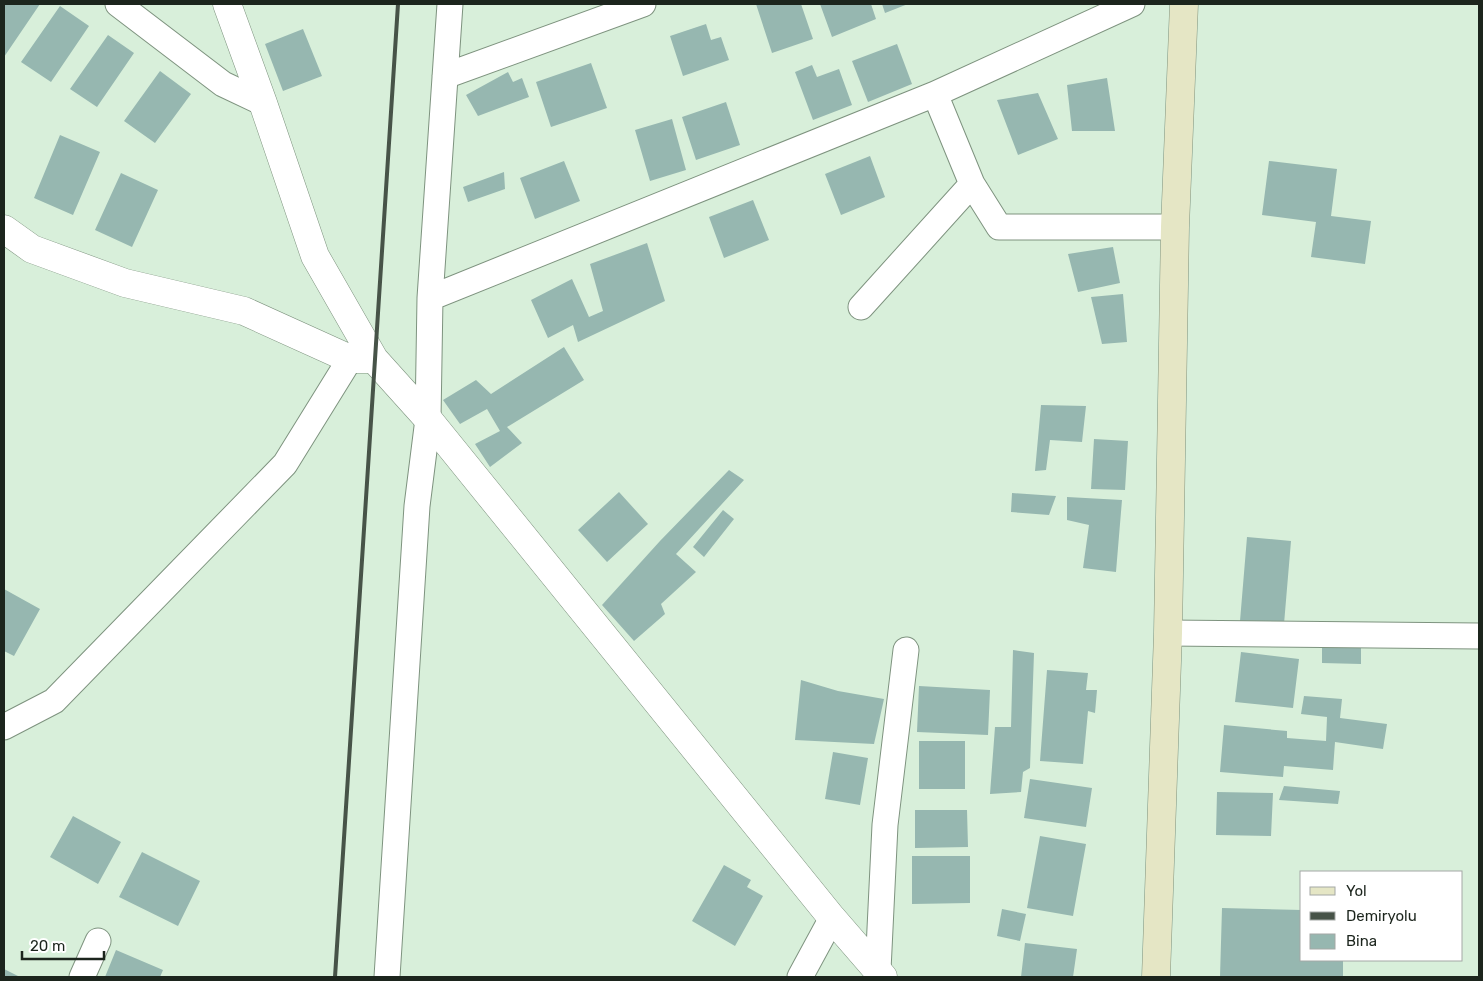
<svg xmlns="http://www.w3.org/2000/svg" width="1483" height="981" font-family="Rubik,sans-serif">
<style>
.building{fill:#96b7b0}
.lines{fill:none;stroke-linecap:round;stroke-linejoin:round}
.minor-casing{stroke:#7e937f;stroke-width:27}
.tertiary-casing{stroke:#7e937f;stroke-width:29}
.secondary-casing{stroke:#7e937f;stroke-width:29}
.minor{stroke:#fff;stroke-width:25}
.tertiary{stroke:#fff;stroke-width:28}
.secondary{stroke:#e5e6c5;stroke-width:28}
.rail{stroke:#475348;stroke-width:4}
</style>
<rect width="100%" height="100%" fill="#d8efda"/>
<path class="building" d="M 4,4 L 40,4 L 4,57 Z
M 756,4 L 801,4 L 813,39 L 772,53 Z
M 820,4 L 871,4 L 876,19 L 832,37 Z
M 882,4 L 908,4 L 885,13 Z
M 60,6 L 89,26 L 51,82 L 21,62 Z
M 706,24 L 711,40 L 721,37 L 729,60 L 683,76 L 670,36 Z
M 303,29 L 322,76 L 283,91 L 265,44 Z
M 108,35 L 134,53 L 97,107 L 70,89 Z
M 897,44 L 912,84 L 868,102 L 852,61 Z
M 591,63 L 607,108 L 551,127 L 536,82 Z
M 812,65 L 817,77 L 839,69 L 852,105 L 813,120 L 795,72 Z
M 160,71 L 191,94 L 155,143 L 124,121 Z
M 508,72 L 513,82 L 522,78 L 529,97 L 478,116 L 466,95 Z
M 1107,78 L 1115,131 L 1072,131 L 1067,85 Z
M 1038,93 L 1058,139 L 1018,155 L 997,100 Z
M 726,102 L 740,145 L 696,160 L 682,117 Z
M 672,119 L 686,170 L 650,181 L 635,130 Z
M 60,135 L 100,152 L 73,215 L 34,198 Z
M 870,156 L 885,197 L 841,215 L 825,174 Z
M 564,161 L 580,201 L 535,219 L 520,178 Z
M 1269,161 L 1337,169 L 1331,216 L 1371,221 L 1365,264 L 1311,257 L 1316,222 L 1262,215 Z
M 504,172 L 505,189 L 468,202 L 463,187 Z
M 121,173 L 158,190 L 132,247 L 95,230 Z
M 753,200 L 769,240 L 724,258 L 709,217 Z
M 647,243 L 665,301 L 578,342 L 573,325 L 548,338 L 531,300 L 572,279 L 589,317 L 603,311 L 590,264 Z
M 1113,247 L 1120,283 L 1078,292 L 1068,254 Z
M 1123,294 L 1127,342 L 1102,344 L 1091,297 Z
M 564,347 L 584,380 L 507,427 L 522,443 L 490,467 L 475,444 L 500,431 L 487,409 L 460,424 L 443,400 L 476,380 L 491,394 Z
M 1041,405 L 1086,406 L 1082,442 L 1050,440 L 1046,470 L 1035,471 Z
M 1094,439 L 1128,441 L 1125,490 L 1091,489 Z
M 729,470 L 744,480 L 676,554 L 696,572 L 661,604 L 665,614 L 634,641 L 602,605 L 660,541 Z
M 619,492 L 648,524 L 607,562 L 578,530 Z
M 1012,493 L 1056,496 L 1049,515 L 1011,512 Z
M 1067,497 L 1122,500 L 1116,572 L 1083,568 L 1089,525 L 1067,520 Z
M 723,510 L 734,519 L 704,557 L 693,547 Z
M 1247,537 L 1291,541 L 1284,624 L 1240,621 Z
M 4,589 L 40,609 L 14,656 L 4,651 Z
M 1322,648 L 1361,648 L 1361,664 L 1322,663 Z
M 1013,650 L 1034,653 L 1030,768 L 1023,772 L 1021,792 L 990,794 L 995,727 L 1011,727 Z
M 1241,652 L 1299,659 L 1293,708 L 1235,702 Z
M 1047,670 L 1088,673 L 1086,690 L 1097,690 L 1095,713 L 1088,711 L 1083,764 L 1040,761 Z
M 801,680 L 838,691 L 884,699 L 874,744 L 795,740 Z
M 919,686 L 990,690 L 988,735 L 917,732 Z
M 1304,696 L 1342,699 L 1340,718 L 1387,724 L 1383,749 L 1335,742 L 1333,770 L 1284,766 L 1283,777 L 1220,772 L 1224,725 L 1287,731 L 1287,738 L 1326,741 L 1327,717 L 1301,714 Z
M 919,741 L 965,741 L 965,789 L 919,789 Z
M 833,752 L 868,758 L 860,805 L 825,799 Z
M 1030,779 L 1092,788 L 1086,827 L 1024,818 Z
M 1284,786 L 1340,791 L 1338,804 L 1279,800 Z
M 1217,792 L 1273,793 L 1271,836 L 1216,835 Z
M 915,810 L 967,810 L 968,847 L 915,848 Z
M 73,816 L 121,842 L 98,884 L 50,857 Z
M 1040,836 L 1086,844 L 1073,916 L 1027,908 Z
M 142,852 L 200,881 L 178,926 L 119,897 Z
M 912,856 L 970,856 L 970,903 L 912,904 Z
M 724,865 L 751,880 L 747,887 L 763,896 L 735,946 L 692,921 Z
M 1222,908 L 1302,910 L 1302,960 L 1343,960 L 1343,977 L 1220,977 Z
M 1002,909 L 1026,914 L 1020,941 L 997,936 Z
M 1025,943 L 1077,949 L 1073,977 L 1021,977 Z
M 116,950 L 163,970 L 160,977 L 105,977 Z
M 4,969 L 20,977 L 4,977 Z"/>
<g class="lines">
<g class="minor-casing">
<path id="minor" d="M 118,4 L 223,84 L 263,103
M 445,76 L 643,4
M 972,184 L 999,227 L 1175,227
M 430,298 L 450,4
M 861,307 L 972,184 L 935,94
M 1168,633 L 1479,636
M 4,727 L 54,701 L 285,464 L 350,359
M 878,970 L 885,825 L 906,650
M 82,977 L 98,941
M 387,977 L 417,506 L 428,419 L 430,298 L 935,94 L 1132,4
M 800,977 L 832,918"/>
</g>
<g class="tertiary-casing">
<path id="tertiary" d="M 227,4 L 263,103 L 315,256 L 374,359 L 428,419 L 832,918 L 883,977
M 4,229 L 32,249 L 125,283 L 244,311 L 350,359 L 374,359"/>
</g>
<g class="secondary-casing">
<path id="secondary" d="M 1156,977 L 1168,633 L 1175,227 L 1184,4"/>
</g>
<use href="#minor" class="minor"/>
<use href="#tertiary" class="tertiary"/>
<use href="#secondary" class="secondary"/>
<path class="rail" d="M 335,977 L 398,4"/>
</g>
<rect width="1483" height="981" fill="none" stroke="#1c251d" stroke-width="10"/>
<rect x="1300" y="871" width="162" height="90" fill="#ffffff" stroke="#a4a8a5"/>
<rect x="1310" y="887" width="25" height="8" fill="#e5e6c5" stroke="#a4a8a5"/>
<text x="1346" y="896" font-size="15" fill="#1c251d">Yol</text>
<rect x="1310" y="912" width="25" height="8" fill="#475348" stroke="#a4a8a5"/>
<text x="1346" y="921" font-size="15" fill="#1c251d">Demiryolu</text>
<rect x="1310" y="934" width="25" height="15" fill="#96b7b0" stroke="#a4a8a5"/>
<text x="1346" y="946" font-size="15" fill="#1c251d">Bina</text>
<path d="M22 951v8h82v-8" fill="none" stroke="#1c251d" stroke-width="2.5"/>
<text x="30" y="951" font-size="15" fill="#1c251d" stroke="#ffffff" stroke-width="4" paint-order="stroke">20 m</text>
</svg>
